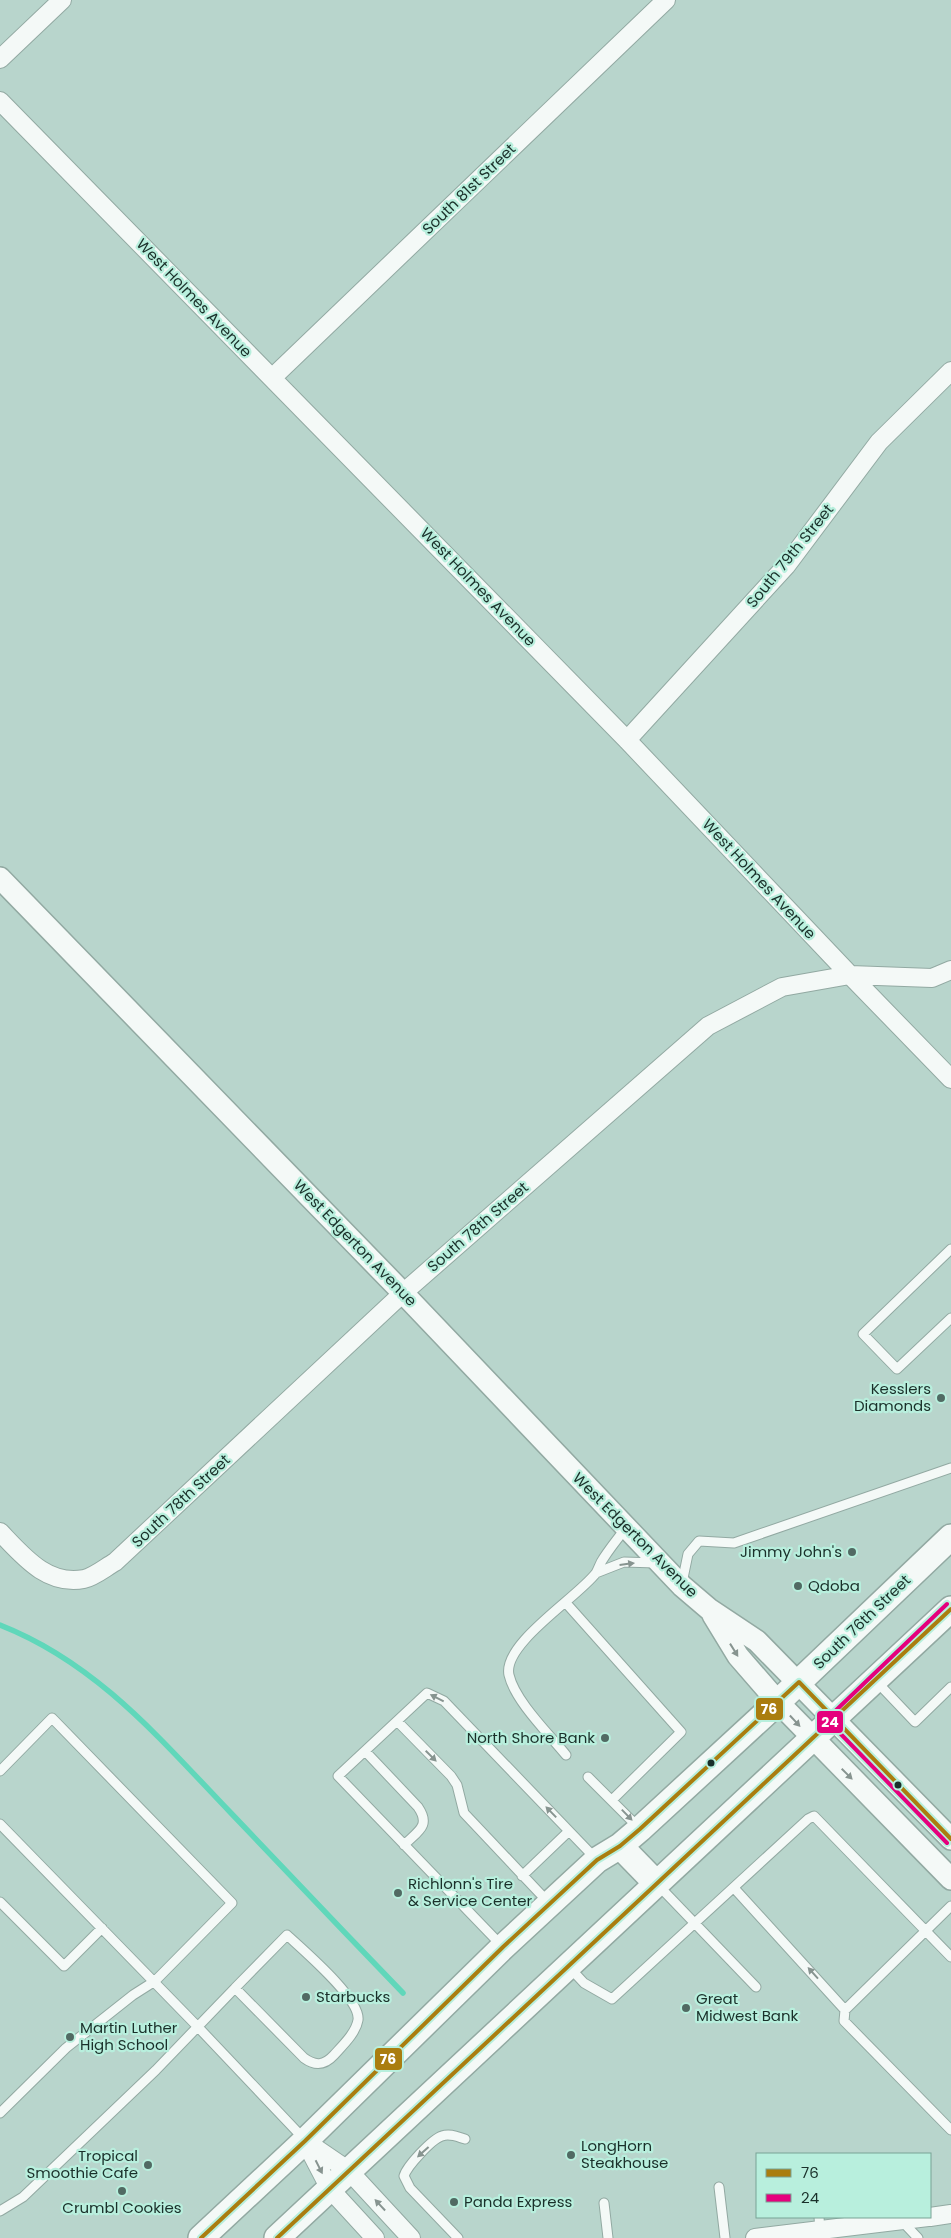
<svg xmlns="http://www.w3.org/2000/svg" width="951" height="2238" font-family="Poppins,sans-serif">
<style>
.lines{fill:none;stroke-linecap:round;stroke-linejoin:round}
.stream{stroke:#60d7ba;stroke-width:5.5}
.service-casing{stroke:#92a9a2;stroke-width:11}
.minor-casing{stroke:#92a9a2;stroke-width:20}
.tertiary-casing{stroke:#92a9a2;stroke-width:24}
.secondary-casing{stroke:#92a9a2;stroke-width:28}
.service{stroke:#f4f9f7;stroke-width:9}
.minor{stroke:#f4f9f7;stroke-width:18}
.tertiary{stroke:#f4f9f7;stroke-width:21}
.secondary{stroke:#f4f9f7;stroke-width:25}
.bus-1-casing{stroke:#b8efdd;stroke-width:8}
.bus-2-casing{stroke:#b8efdd;stroke-width:8}
.bus-1{stroke:#aa7d0f;stroke-width:4}
.bus-2{stroke:#e5007d;stroke-width:4}
.oneway{fill:#879490}
.poi-dot{fill:#516a63;stroke:#b8efdd;stroke-width:2}
.bus-dot{fill:#1a302a;stroke:#b8efdd;stroke-width:2}
.labels{text-anchor:middle;stroke-width:4.5;stroke-linejoin:round;paint-order:stroke}
.street-label{font-size:15px;fill:#1a302a;stroke:#b8efdd}
.poi-label{font-size:15px;fill:#1a302a;stroke:#b8efdd;text-anchor:start}
.line-badge{stroke:#b8efdd;stroke-width:2}
.badge-label{font-size:14px;text-anchor:middle;font-weight:bold;fill:#fff}
</style>
<rect width="100%" height="100%" fill="#b8d5cc"/>
<g class="lines">
<path class="stream" d="M 0,1625 C 97,1663 160,1739 230,1812 C 287,1872 345,1933 403,1993"/>
<g class="service-casing">
<path id="service" d="M 951,1249 L 863,1334 L 897,1369 L 951,1318
M 596,1573 L 624,1562 L 656,1563
M 682,1583 L 688,1554 L 699,1541 L 734,1543 L 951,1468
M 566,1603 L 681,1732 L 612,1800
M 876,1681 L 915,1722 L 951,1687
M 397,1721 L 451,1776 L 457,1785 L 464,1813 L 548,1902
M 365,1751 L 418,1807 C 431,1826 418,1831 404,1845
M 566,1755 C 549,1734 515,1701 509,1675 C 502,1644 578,1597 596,1573 C 599,1568 600,1563 603,1559 C 610,1548 618,1538 626,1528
M 0,1771 L 52,1718 L 232,1903 L 155,1981 L 133,1995 L 66,2048 L 0,2113
M 588,1777 L 639,1828
M 0,1824 L 197,2026 L 305,2140
M 522,1876 L 569,1831
M 657,1884 L 756,1987
M 734,1888 L 845,2010
M 0,1902 L 64,1966 L 102,1928
M 951,1906 L 845,2010 L 844,2021 L 951,2130
M 287,1935 C 303,1950 361,1999 358,2020 C 356,2033 342,2046 334,2055 C 324,2066 315,2066 304,2058 L 235,1988 Z
M 501,1945 L 338,1776 L 427,1693 L 444,1701 L 595,1858
M 570,1968 L 584,1983 L 612,1999 L 808,1819 L 814,1816 L 951,1957
M 719,2187 L 725,2238
M 604,2203 L 608,2238
M 0,2211 L 23,2197 L 156,2070 L 235,1988
M 819,2217 L 820,2231
M 901,2220 L 918,2238
M 458,2238 L 410,2188 L 404,2176 C 407,2166 432,2139 442,2136 C 450,2133 458,2137 465,2139"/>
</g>
<g class="minor-casing">
<path id="minor" d="M 0,59 L 62,0
M 0,101 L 627,740 L 850,975 L 951,1079
M 272,378 L 666,0
M 627,740 L 786,566 L 879,442 L 951,371
M 0,1532 C 23,1556 47,1586 84,1579 C 94,1577 106,1567 115,1562 L 403,1293 L 708,1026 L 782,987 L 850,975 L 932,978 L 951,970
M 930,2217 L 951,2214
M 375,2238 L 330,2189 L 305,2141 L 349,2171 L 411,2238
M 755,2238 L 928,2217"/>
</g>
<g class="tertiary-casing">
<path id="tertiary" d="M 0,878 L 403,1293 L 682,1586 L 709,1609 L 757,1641 L 951,1839
M 713,1615 L 738,1656 L 778,1702 L 951,1879"/>
</g>
<g class="secondary-casing">
<path id="secondary" d="M 620,1846 L 657,1884
M 201,2238 L 305,2141 L 503,1947 L 597,1860 L 620,1846 L 640,1829 L 778,1702 L 951,1537
M 277,2238 L 951,1609"/>
</g>
<use href="#service" class="service"/>
<use href="#minor" class="minor"/>
<use href="#tertiary" class="tertiary"/>
<use href="#secondary" class="secondary"/>
<g class="bus-1-casing">
<path id="bus-1" d="M 201,2238 L 305,2141 L 503,1947 L 597,1860 L 620,1846 L 640,1829 L 799,1682 L 951,1839
M 277,2238 L 951,1609"/>
</g>
<g class="bus-2-casing">
<path id="bus-2" d="M 947,1843 L 831,1724 L 829,1720 L 831,1715 L 947,1604"/>
</g>
<use href="#bus-1" class="bus-1"/>
<use href="#bus-2" class="bus-2"/>
</g>
<defs><path id="oneway-solid" d="M-6-.8H1V-3.2L6.5 0L1 3.2V.8H-6Z" transform="scale(1.25)"/></defs>
<g class="oneway">
<use href="#oneway-solid" transform="translate(627 1564) rotate(-7)"/>
<use href="#oneway-solid" transform="translate(734 1650) rotate(58)"/>
<use href="#oneway-solid" transform="translate(437 1698) rotate(-153)"/>
<use href="#oneway-solid" transform="translate(795 1721) rotate(47)"/>
<use href="#oneway-solid" transform="translate(431 1756) rotate(45)"/>
<use href="#oneway-solid" transform="translate(847 1774) rotate(45)"/>
<use href="#oneway-solid" transform="translate(551 1812) rotate(-134)"/>
<use href="#oneway-solid" transform="translate(627 1815) rotate(46)"/>
<use href="#oneway-solid" transform="translate(813 1973) rotate(-132)"/>
<use href="#oneway-solid" transform="translate(423 2152) rotate(138)"/>
<use href="#oneway-solid" transform="translate(319 2167) rotate(63)"/>
<use href="#oneway-solid" transform="translate(380 2205) rotate(-133)"/>
</g>
<g class="poi-dot">
<circle cx="941" cy="1398" r="5"/>
<circle cx="852" cy="1552" r="5"/>
<circle cx="798" cy="1586" r="5"/>
<circle cx="605" cy="1738" r="5"/>
<circle cx="398" cy="1893" r="5"/>
<circle cx="306" cy="1997" r="5"/>
<circle cx="686" cy="2008" r="5"/>
<circle cx="70" cy="2037" r="5"/>
<circle cx="571" cy="2155" r="5"/>
<circle cx="148" cy="2165" r="5"/>
<circle cx="122" cy="2191" r="5"/>
<circle cx="454" cy="2202" r="5"/>
</g>
<g class="bus-dot">
<circle cx="711" cy="1763" r="4.5"/>
<circle cx="898" cy="1785" r="4.5"/>
</g>
<g class="labels">
<g class="street-label">
<text transform="translate(469 189) rotate(-44)" y="5">South 81st Street</text>
<text transform="translate(194 298) rotate(46)" y="5">West Holmes Avenue</text>
<text transform="translate(790 556) rotate(-51)" y="5">South 79th Street</text>
<text transform="translate(478 587) rotate(46)" y="5">West Holmes Avenue</text>
<text transform="translate(759 879) rotate(47)" y="5">West Holmes Avenue</text>
<text transform="translate(478 1227) rotate(-41)" y="5">South 78th Street</text>
<text transform="translate(355 1243) rotate(46)" y="5">West Edgerton Avenue</text>
<text transform="translate(181 1501) rotate(-43)" y="5">South 78th Street</text>
<text transform="translate(635 1535) rotate(45)" y="5">West Edgerton Avenue</text>
<text transform="translate(862 1622) rotate(-44)" y="5">South 76th Street</text>
</g>
<g class="poi-label">
<text x="931" y="1394" text-anchor="end">Kesslers<tspan x="931" dy="17">Diamonds</tspan></text>
<text x="842" y="1557" text-anchor="end">Jimmy John's</text>
<text x="808" y="1591">Qdoba</text>
<text x="595" y="1743" text-anchor="end">North Shore Bank</text>
<text x="408" y="1889">Richlonn's Tire<tspan x="408" dy="17">&amp; Service Center</tspan></text>
<text x="316" y="2002">Starbucks</text>
<text x="696" y="2004">Great<tspan x="696" dy="17">Midwest Bank</tspan></text>
<text x="80" y="2033">Martin Luther<tspan x="80" dy="17">High School</tspan></text>
<text x="581" y="2151">LongHorn<tspan x="581" dy="17">Steakhouse</tspan></text>
<text x="138" y="2161" text-anchor="end">Tropical<tspan x="138" dy="17">Smoothie Cafe</tspan></text>
<text x="464" y="2207">Panda Express</text>
<text x="122" y="2213" text-anchor="middle">Crumbl Cookies</text>
</g>
</g>
<g class="line-badge">
<rect x="755" y="1697" width="29" height="24" rx="5" fill="#aa7d0f"/>
<rect x="816" y="1710" width="28" height="24" rx="5" fill="#e5007d"/>
<rect x="374" y="2047" width="29" height="24" rx="5" fill="#aa7d0f"/>
</g>
<g class="badge-label">
<text x="769" y="1714">76</text>
<text x="830" y="1727">24</text>
<text x="388" y="2064">76</text>
</g>
<rect x="756" y="2153" width="175" height="65" fill="#b8efdd" stroke="#79a395"/>
<rect x="766" y="2169" width="25" height="8" fill="#aa7d0f" stroke="#79a395"/>
<text x="801" y="2178" font-size="15" fill="#1a302a">76</text>
<rect x="766" y="2194" width="25" height="8" fill="#e5007d" stroke="#79a395"/>
<text x="801" y="2203" font-size="15" fill="#1a302a">24</text>
</svg>
